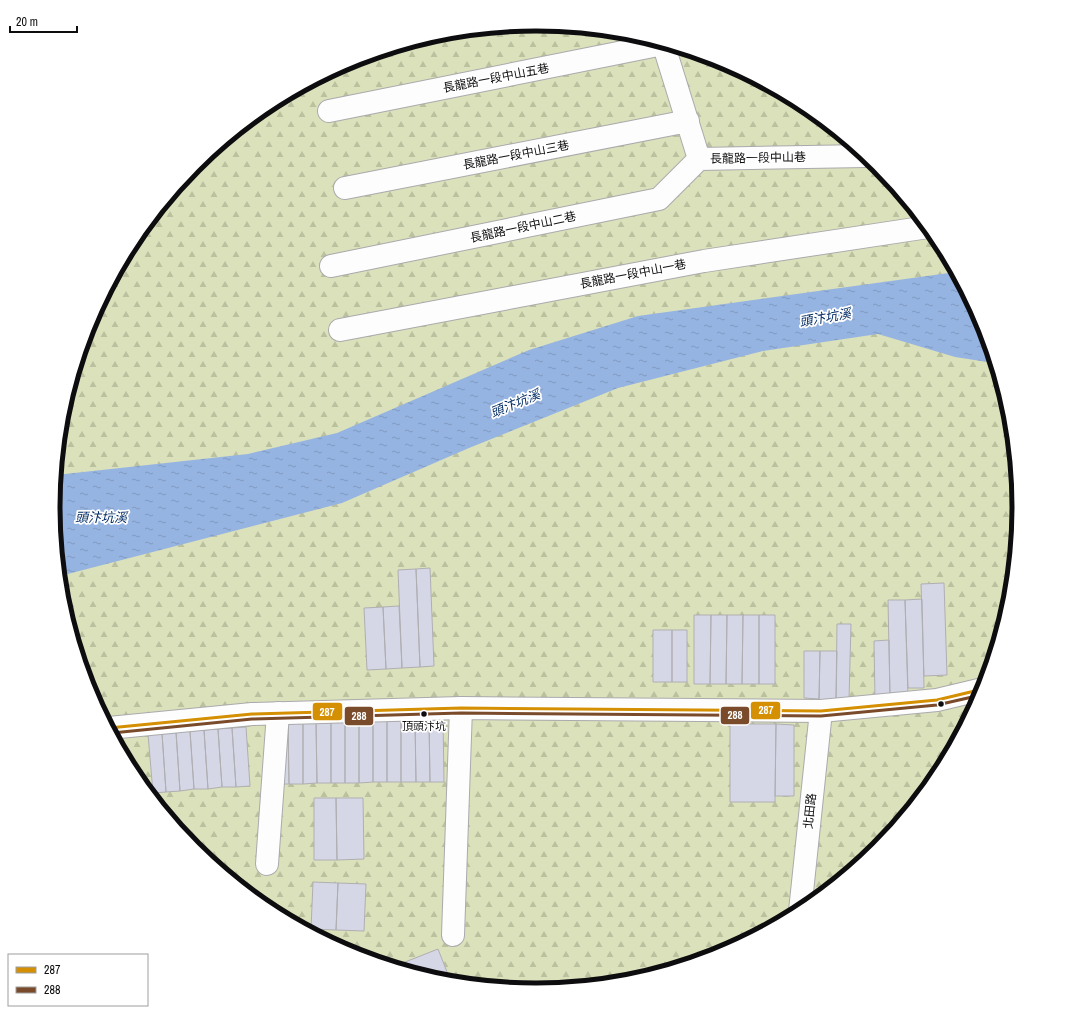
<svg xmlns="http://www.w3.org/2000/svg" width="1072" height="1014" font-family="'Archivo Narrow','Noto Sans TC',sans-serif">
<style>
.forest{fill:url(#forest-firs)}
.water{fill:url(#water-ripples)}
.building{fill:#d6d7e6;stroke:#afafb2}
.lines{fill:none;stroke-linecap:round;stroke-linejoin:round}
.minor-casing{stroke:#aaaaad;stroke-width:24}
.major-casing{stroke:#aaaaad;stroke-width:24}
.minor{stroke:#fdfdfd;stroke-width:22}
.major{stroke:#fdfdfd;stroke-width:22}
.bus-1-casing{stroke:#fff;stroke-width:6}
.bus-2-casing{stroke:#fff;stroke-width:6}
.bus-1{stroke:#d48f02;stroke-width:3}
.bus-2{stroke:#7a4b2a;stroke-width:3}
.bus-dot{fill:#0d0d0f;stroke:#fff;stroke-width:1.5}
.labels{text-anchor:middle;stroke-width:3.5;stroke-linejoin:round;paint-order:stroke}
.bus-label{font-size:11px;fill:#0d0d0f;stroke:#fff}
.street-label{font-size:12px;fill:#0d0d0f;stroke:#fff}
.water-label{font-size:13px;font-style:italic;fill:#022c64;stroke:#fff}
.rim{fill:none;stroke:#0d0d0f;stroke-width:5}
.line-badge{stroke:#fff;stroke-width:1.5}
.badge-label{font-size:11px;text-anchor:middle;font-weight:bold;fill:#fff}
</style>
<defs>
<pattern id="forest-firs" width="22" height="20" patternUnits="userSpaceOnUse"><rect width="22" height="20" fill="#dbe1ba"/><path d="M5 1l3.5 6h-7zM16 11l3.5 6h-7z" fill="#bbc09f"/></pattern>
<pattern id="water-ripples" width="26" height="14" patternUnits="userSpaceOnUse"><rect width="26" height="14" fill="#96b4e2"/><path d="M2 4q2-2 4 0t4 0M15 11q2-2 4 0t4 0" fill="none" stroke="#809ac1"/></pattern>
</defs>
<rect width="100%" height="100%" fill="#f0f0f3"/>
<path class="forest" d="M55 507a481 481 0 1 1 962 0a481 481 0 1 1-962 0Z"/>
<path class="water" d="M 956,272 L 982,322 L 994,363 L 955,357 L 878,334 L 763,351 L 618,388 L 469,448 L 342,503 L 60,576 L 53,507 L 56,475 L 248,454 L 337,433 L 529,350 L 638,316 Z"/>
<path class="building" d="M 430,568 L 434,666 L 420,667 L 416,569 Z
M 416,569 L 420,667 L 402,668 L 398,570 Z
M 944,583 L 947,675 L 924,676 L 921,584 Z
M 922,599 L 924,688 L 908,688 L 905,600 Z
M 888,600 L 905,600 L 908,697 L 890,698 Z
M 399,606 L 402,668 L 386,669 L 383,607 Z
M 383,607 L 386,669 L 367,670 L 364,608 Z
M 694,615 L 711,615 L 710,684 L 694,684 Z
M 711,615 L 727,615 L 726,684 L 710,684 Z
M 727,615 L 743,615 L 742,684 L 726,684 Z
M 743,615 L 759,615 L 759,684 L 742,684 Z
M 759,615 L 775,615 L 775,684 L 759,684 Z
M 837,624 L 851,624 L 849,700 L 836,699 Z
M 653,630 L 672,630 L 672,682 L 653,682 Z
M 672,630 L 687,630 L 687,682 L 672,682 Z
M 889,640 L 890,698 L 875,699 L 874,641 Z
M 804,651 L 820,651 L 819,699 L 804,698 Z
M 820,651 L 837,651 L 836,699 L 819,702 Z
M 373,720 L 387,720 L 387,782 L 373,782 Z
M 373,720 L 373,782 L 359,783 L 359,721 Z
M 387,720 L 401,720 L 401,782 L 387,782 Z
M 401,720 L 415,720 L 416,782 L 401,782 Z
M 415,720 L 429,720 L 430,782 L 416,782 Z
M 429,720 L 443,720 L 444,782 L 430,782 Z
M 316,721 L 331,721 L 331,783 L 317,783 Z
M 316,721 L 317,783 L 303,784 L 303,722 Z
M 331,721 L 345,721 L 345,783 L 331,783 Z
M 345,721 L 359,721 L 359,783 L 345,783 Z
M 288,722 L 303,722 L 303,784 L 289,784 Z
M 288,722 L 289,784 L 275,784 Z
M 730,724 L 776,724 L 775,802 L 730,802 Z
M 776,724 L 794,725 L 794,796 L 775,796 Z
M 246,727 L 250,786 L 236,787 L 232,728 Z
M 232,728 L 236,787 L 222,787 L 218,729 Z
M 218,729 L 222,787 L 208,789 L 204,730 Z
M 204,730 L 208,789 L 194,789 L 190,731 Z
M 190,731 L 194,789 L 180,791 L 176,732 Z
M 176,732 L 180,791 L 166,792 L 162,733 Z
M 162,733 L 166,792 L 153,793 L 148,734 Z
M 314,798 L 336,798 L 337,860 L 314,860 Z
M 336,798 L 363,798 L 364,859 L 337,860 Z
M 313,882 L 338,883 L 336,930 L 311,929 Z
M 338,883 L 366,884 L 364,931 L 336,930 Z
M 438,949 L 451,982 L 442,981 L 395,966 Z
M 501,982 L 514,988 L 498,986 Z"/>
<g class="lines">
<g class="minor-casing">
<path id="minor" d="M 663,43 L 699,159 L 866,156
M 329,111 L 663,44
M 345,188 L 688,121
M 331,266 L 659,199 L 699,159
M 340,330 L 704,261 L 928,227
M 267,864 L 278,713
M 800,911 L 821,711
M 453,935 L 461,708"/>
</g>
<g class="major-casing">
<path id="major" d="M 109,728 L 252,714 L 461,708 L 821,711 L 937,700 L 983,689"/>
</g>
<use href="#minor" class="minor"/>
<use href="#major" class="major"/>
<g class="bus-1-casing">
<path id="bus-1" d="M 109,728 L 252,714 L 461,708 L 821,711 L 937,700 L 983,689"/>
</g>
<g class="bus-2-casing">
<path id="bus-2" d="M 112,733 L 252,719 L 461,713 L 821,716 L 937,705 L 981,695"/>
</g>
<use href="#bus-1" class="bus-1"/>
<use href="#bus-2" class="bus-2"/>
</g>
<g class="bus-dot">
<circle cx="941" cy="704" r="3.5"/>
<circle cx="424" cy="714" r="3.5"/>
</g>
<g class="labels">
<g class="bus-label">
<text x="424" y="730">頂頭汴坑</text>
</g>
<g class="street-label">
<text transform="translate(496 78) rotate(-11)" y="4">長龍路一段中山五巷</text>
<text transform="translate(516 155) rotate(-11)" y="4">長龍路一段中山三巷</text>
<text transform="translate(758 158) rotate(-1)" y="4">長龍路一段中山巷</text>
<text transform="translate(523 227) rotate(-12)" y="4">長龍路一段中山二巷</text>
<text transform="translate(633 274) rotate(-11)" y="4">長龍路一段中山一巷</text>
<text transform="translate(810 811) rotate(-84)" y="4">北田路</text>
</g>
<g class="water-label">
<text transform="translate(825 317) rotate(-10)" y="5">頭汴坑溪</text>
<text transform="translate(515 403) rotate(-22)" y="5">頭汴坑溪</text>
<text x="101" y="522">頭汴坑溪</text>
</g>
</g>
<path d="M0 0H1072V1014H0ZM60 507a476 476 0 1 1 952 0a476 476 0 1 1-952 0Z" fill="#fff" fill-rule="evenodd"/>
<path class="rim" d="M60 507a476 476 0 1 1 952 0a476 476 0 1 1-952 0Z"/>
<g class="line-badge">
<rect x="750" y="701" width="31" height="19" rx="4" fill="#d48f02"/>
<rect x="312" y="702" width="31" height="19" rx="4" fill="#d48f02"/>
<rect x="720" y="706" width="30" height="19" rx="4" fill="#7a4b2a"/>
<rect x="344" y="706" width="30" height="20" rx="4" fill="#7a4b2a"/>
</g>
<g class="badge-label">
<text x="766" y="714">287</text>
<text x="327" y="716">287</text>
<text x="735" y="719">288</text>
<text x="359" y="720">288</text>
</g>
<rect x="8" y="954" width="140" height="52" fill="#ffffff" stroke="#9e9e9f"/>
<rect x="16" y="967" width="20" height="6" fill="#d48f02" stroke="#9e9e9f"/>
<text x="44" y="974" font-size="12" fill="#0d0d0f">287</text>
<rect x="16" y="987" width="20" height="6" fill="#7a4b2a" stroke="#9e9e9f"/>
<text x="44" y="994" font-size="12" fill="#0d0d0f">288</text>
<path d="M10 26v6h67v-6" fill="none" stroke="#0d0d0f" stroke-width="2"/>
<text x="16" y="26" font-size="12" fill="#0d0d0f" stroke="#ffffff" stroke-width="3" paint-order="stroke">20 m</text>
</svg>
